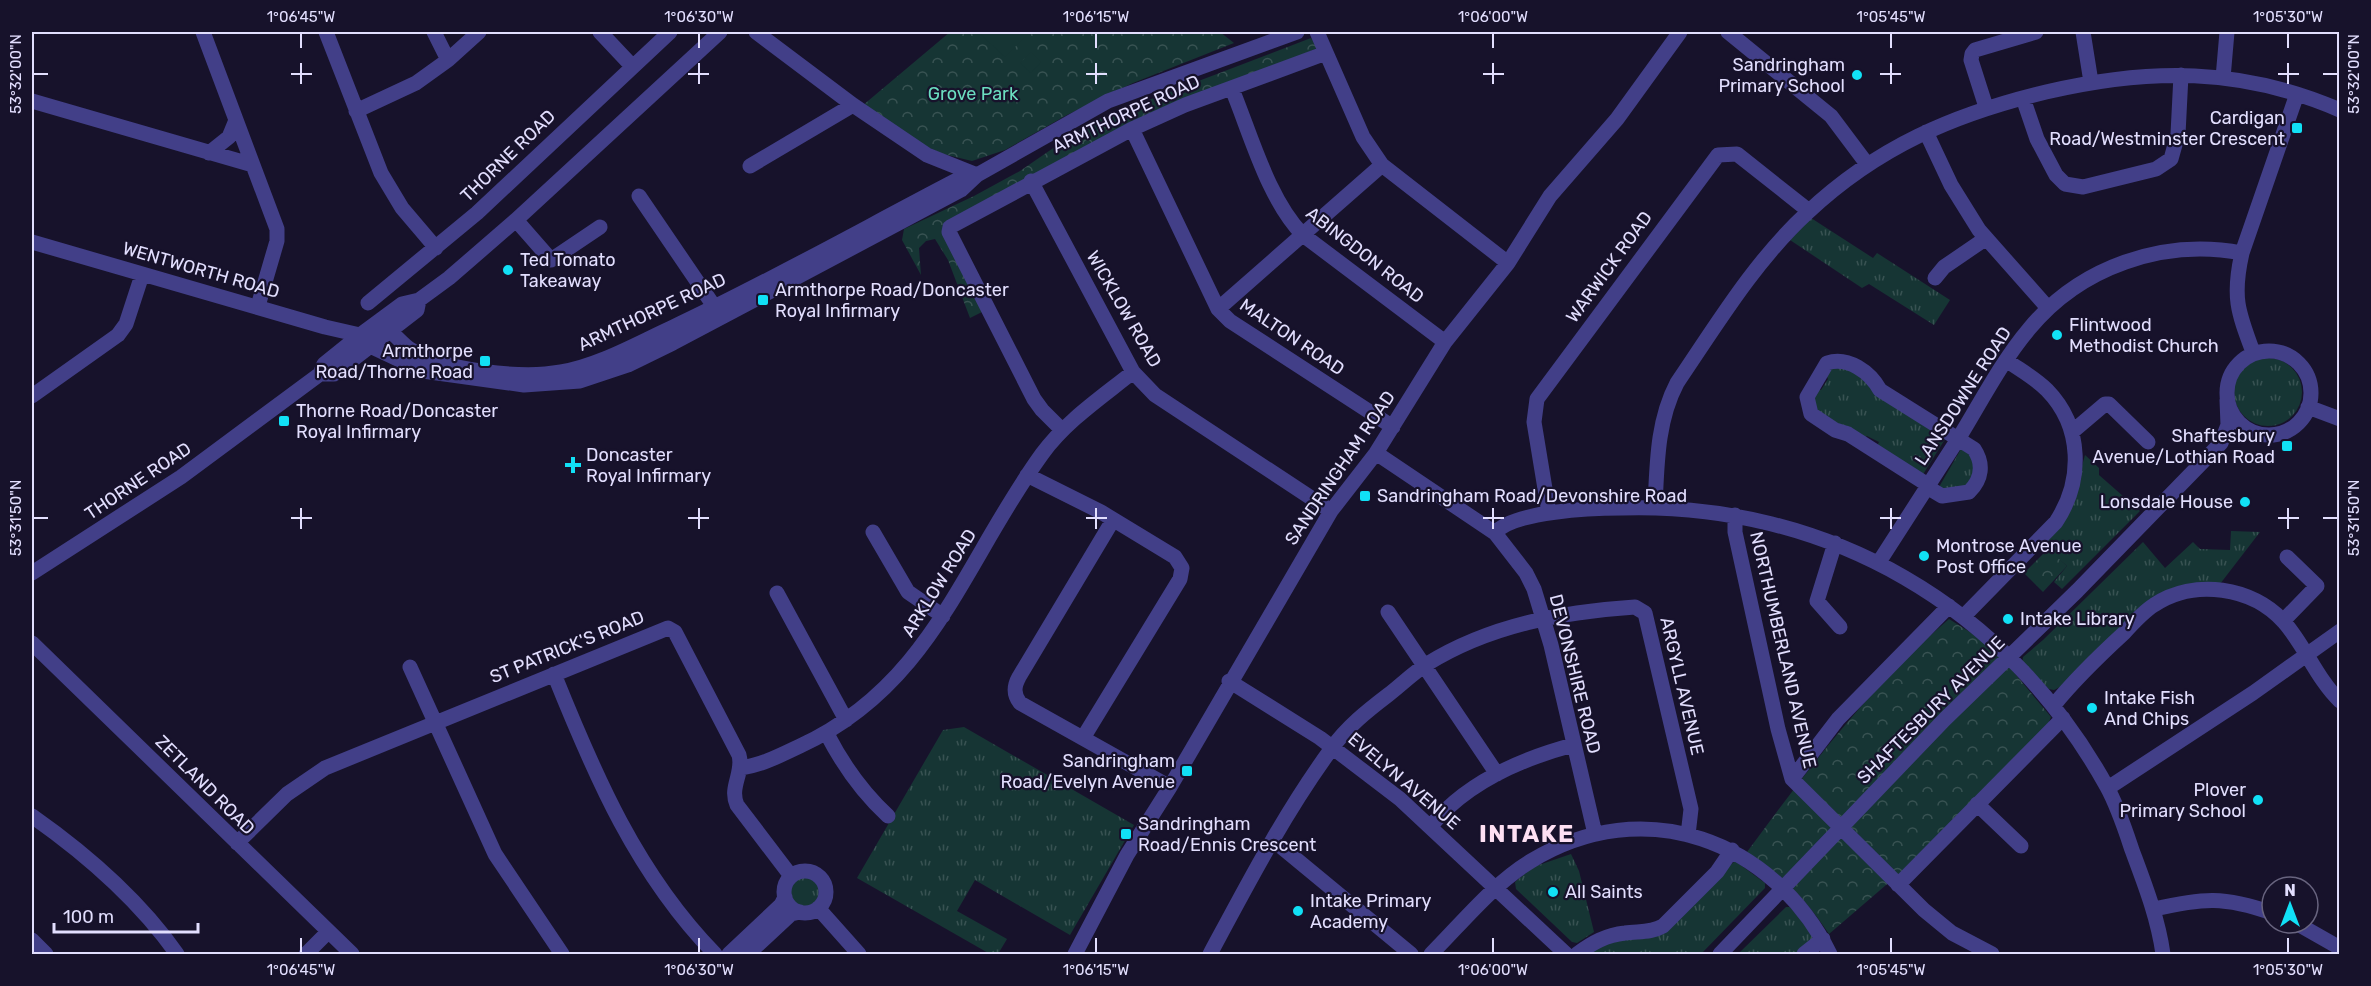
<svg xmlns="http://www.w3.org/2000/svg" width="2371" height="986" font-family="Rubik,sans-serif">
<style>
.grass{fill:url(#grass-tufts)}
.forest{fill:url(#forest-crowns)}
.garden{fill:#163534}
.lines{fill:none;stroke-linecap:round;stroke-linejoin:round}
.minor{stroke:#423f88;stroke-width:15}
.ticks{fill:none;stroke:#e2defe;stroke-width:2}
.poi-dot{fill:#11e0f6;stroke:#17122b;stroke-width:2}
.labels{text-anchor:middle;stroke-width:4.5;stroke-linejoin:round;paint-order:stroke}
.poi-label{font-size:18px;fill:#e2defe;stroke:#17122b;text-anchor:start}
.park-label{font-size:18px;fill:#6bddc0;stroke:#17122b}
.street-label{font-size:18px;fill:#e2defe;stroke:#17122b}
.district-label{font-size:24px;font-weight:bold;letter-spacing:1.5px;fill:#fee0f3;stroke:#17122b}
.neatline{fill:none;stroke:#e2defe;stroke-width:2}
.ticks-label{font-size:15px;text-anchor:middle;fill:#e2defe}
</style>
<defs>
<pattern id="grass-tufts" width="24" height="20" patternUnits="userSpaceOnUse" patternTransform="scale(1.5)"><rect width="24" height="20" fill="#163534"/><path d="M3 7l-1-3M5 7V3M7 7l1-3M15 17l-1-3M17 17v-4M19 17l1-3" fill="none" stroke="#385252"/></pattern>
<pattern id="forest-crowns" width="20" height="18" patternUnits="userSpaceOnUse" patternTransform="scale(1.5)"><rect width="20" height="18" fill="#163534"/><path d="M2 6a3 3 0 1 1 6 0M12 15a3 3 0 1 1 6 0" fill="none" stroke="#385252"/></pattern>
</defs>
<rect width="100%" height="100%" fill="#17122b"/>
<path class="grass" d="M 1811,218 L 1873,258 L 1877,253 L 1950,300 L 1934,325 L 1869,284 L 1862,288 L 1790,240 Z
M2234 392a34 34 0 1 1 68 0a34 34 0 1 1-68 0Z
M 1845,365 L 1947,436 L 1922,476 L 1876,448 L 1879,442 L 1867,436 L 1863,439 L 1816,414 L 1811,395 L 1816,388 L 1821,390 L 1828,379 L 1824,371 Z
M 1961,449 L 1975,457 L 1971,485 L 1942,492 L 1939,487 Z
M 2085,455 L 2099,468 L 2099,475 L 2140,511 L 2062,589 L 2054,582 L 2067,566 L 2041,544 L 2073,498 Z
M 2231,531 L 2260,532 L 2220,584 L 2189,585 L 2062,686 L 2054,690 L 2049,689 L 2022,664 L 2023,657 L 2043,640 L 2143,542 L 2165,568 L 2193,542 L 2200,549 L 2230,550 Z
M 964,727 L 1134,825 L 1070,935 L 975,880 L 957,911 L 1007,939 L 998,954 L 990,954 L 857,878 L 943,730 Z
M 1571,854 L 1579,871 L 1594,932 L 1577,943 L 1572,942 L 1516,889 L 1515,882 L 1533,867 Z
M 1735,861 L 1765,883 L 1765,888 L 1701,954 L 1585,954 L 1600,943 L 1652,934 Z
M789 891a16 16 0 1 1 32 0a16 16 0 1 1-32 0Z
M 1786,907 L 1790,907 L 1812,934 L 1812,939 L 1799,954 L 1738,954 Z"/>
<path class="forest" d="M 950,32 L 1220,32 L 1234,43 L 1133,83 L 1067,115 L 1005,150 L 972,161 L 943,154 L 907,138 L 862,106 Z
M 1311,38 L 1318,48 L 1233,83 L 944,225 L 984,311 L 970,318 L 948,260 L 935,239 L 926,241 L 919,248 L 921,275 L 902,240 L 904,229 L 974,196 L 1020,171 L 1091,122 Z
M 2048,549 L 2067,566 L 2043,592 L 2024,573 Z
M 1949,619 L 1992,646 L 2051,717 L 2048,724 L 1900,873 L 1829,934 C 1806,900 1782,874 1747,852 C 1809,768 1870,686 1949,619 Z"/>
<path class="garden" d="M 978,32 L 1030,32 L 1005,57 Z
M 1031,52 L 1041,62 L 1031,73 L 1020,63 Z"/>
<g class="lines">
<path class="minor" d="M 203,32 L 277,229 L 277,241 L 258,306
M 326,32 L 381,173 L 402,208 L 436,248
M 600,32 L 632,66
M 756,32 L 853,105 L 927,155 L 977,175
M 1317,32 L 1363,137 L 1382,165 L 1508,263
M 1728,32 L 1831,116 L 1867,164
M 2083,32 L 2091,82
M 448,60 L 479,32
M 2223,78 L 2227,32
M 1232,89 C 1251,135 1268,199 1303,235 L 1445,342
M 2023,98 L 2037,139 L 2056,175 L 2065,184 L 2083,187 L 2156,169 L 2171,159 L 2178,134 L 2181,75
M 32,101 L 253,165
M 1986,107 L 1971,60 L 1972,54 L 1975,50 L 2036,32
M 356,111 L 416,83 L 448,60 L 434,32
M 1132,129 L 1218,309 L 1230,321 L 1393,427
M 1926,132 L 1951,185 L 1979,230 L 2048,308
M 209,153 L 229,137 L 236,120
M 750,166 L 853,105
M 1031,181 L 1133,372 L 1155,395 L 1331,511
M 639,196 L 720,315
M 516,220 L 551,260 L 600,227
M 32,242 L 325,327 L 360,335 L 389,331 C 397,336 402,344 410,349 C 444,371 522,379 561,372 C 600,365 636,344 671,328 C 767,283 861,230 955,181 L 974,176
M 1935,278 L 1944,267 L 1985,239
M 368,303 L 477,213 L 670,32
M 1218,309 L 1382,165
M 360,335 L 370,346 L 423,371 L 524,385 L 580,381 L 628,365 L 673,343 L 961,190 L 977,175 L 1108,101 L 1297,32
M2227 393a42 42 0 1 1 84 0a42 42 0 1 1-84 0Z
M 2253,352 C 2238,312 2232,297 2242,253 L 2297,94
M 320,374 L 334,374 L 417,310 L 419,300
M 32,396 L 118,335 L 126,324 L 142,275
M 2308,407 L 2340,419
M 1062,430 L 1042,410 L 1034,399 L 949,232 L 950,227 L 1132,129 L 1185,105 L 1326,53
M 2072,432 L 2105,404 L 2109,404 L 2148,442
M 1376,453 L 1495,533 L 1526,573 L 1534,589 L 1551,645 L 1595,834
M 1027,475 L 1101,512 L 1175,557 L 1182,568 L 1180,579 L 1083,738
M 1927,487 L 1942,496 L 1969,492 C 1982,479 1984,464 1974,449 L 1880,390 C 1870,372 1848,356 1827,363 L 1807,397 L 1811,414 L 1835,430 L 1848,434 L 1928,485
M 1655,507 C 1657,464 1657,421 1677,383 C 1717,324 1755,261 1807,213 C 1877,147 1954,114 2046,92 C 2149,68 2241,67 2340,110
M 1549,513 L 1534,422 L 1537,399 L 1718,155 L 1737,154 L 1809,211
M 1735,515 L 1735,532 L 1778,729 L 1792,779 L 1924,910 L 1952,933 L 1992,954
M 1113,520 L 1019,677 C 1014,686 1013,694 1020,703 L 1170,787
M 873,532 L 908,592 L 943,616
M 1495,533 C 1513,511 1594,508 1622,508 C 1828,502 2008,607 2107,787 C 2118,807 2125,829 2132,850 C 2145,885 2158,918 2163,954
M 1835,543 L 1817,601 L 1840,627
M 1879,562 C 1906,520 1933,478 1960,436 C 1982,400 2002,361 2029,329 C 2080,267 2163,238 2242,253
M 32,573 L 181,477 L 320,374 L 324,364 L 360,335 L 402,304 L 419,300 L 449,278 L 516,220 L 720,32
M 777,593 L 846,720
M 1388,612 L 1497,774
M 1964,616 L 2056,522 C 2083,481 2083,427 2047,390 C 2035,378 2020,370 2006,360
M 2283,621 L 2317,586 L 2287,557
M 32,643 L 352,954
M 410,667 L 495,854 L 562,954
M 554,674 C 595,776 637,874 715,954
M 1229,681 L 1320,738 L 1400,799 L 1566,954
M 2054,705 C 2075,679 2099,656 2124,633 C 2133,623 2143,612 2154,605 C 2194,578 2253,587 2284,622 C 2305,646 2317,679 2340,701
M 827,734 C 843,765 862,792 888,816
M 741,768 C 762,765 781,755 800,746 C 932,685 963,563 1042,454 C 1066,421 1102,397 1133,372
M 1792,779 L 1838,719 L 1949,606
M 2108,788 L 2253,693 L 2340,631
M 1977,804 L 2021,846
M 32,816 C 86,854 139,900 177,954
M 1431,826 C 1465,784 1521,759 1573,745
M 1273,840 L 1411,954
M 237,843 L 287,794 L 325,768 L 668,628 L 675,632 L 739,755 C 744,773 729,787 737,805 L 791,876
M784 892a21 21 0 1 1 42 0a21 21 0 1 1-42 0Z
M 1898,885 L 2063,718
M 818,908 L 859,954
M 2154,909 C 2203,898 2224,896 2272,913
M 2296,923 L 2340,948
M 32,940 L 46,954
M 306,954 L 328,932
M 729,954 L 781,905 L 785,897
M 748,954 L 791,914 L 800,912
M 1075,954 L 1127,855 L 1170,787 L 1331,511 L 1376,453 L 1445,342 L 1508,263 L 1550,196 L 1617,119 L 1680,32
M 1210,954 C 1247,885 1285,812 1332,748 C 1347,727 1367,711 1388,695 C 1401,685 1413,673 1427,664 C 1490,625 1562,612 1635,607 L 1645,613 L 1691,809 L 1688,835
M 1431,954 C 1462,923 1493,884 1531,861 C 1644,792 1773,840 1830,954
M 1577,954 C 1592,943 1606,935 1625,933 C 1639,931 1651,933 1663,926 L 1717,872 L 1732,850
M 1720,954 L 1945,719 L 2077,591 L 2221,443 L 2228,425 L 2227,400
M 1804,954 L 1823,939"/>
</g>
<path class="ticks" d="M 301,33 L 301,48M 699,33 L 699,48M 1096,33 L 1096,48M 1493,33 L 1493,48M 1891,33 L 1891,48M 2288,33 L 2288,48M 301,63 L 301,84M 699,63 L 699,84M 1096,63 L 1096,84M 1493,63 L 1493,84M 1891,63 L 1891,84M 2288,63 L 2288,84M 33,74 L 48,74M 291,74 L 312,74M 688,74 L 709,74M 1086,74 L 1107,74M 1483,74 L 1504,74M 1880,74 L 1901,74M 2278,74 L 2299,74M 2323,74 L 2338,74M 301,508 L 301,529M 699,508 L 699,529M 1096,508 L 1096,529M 1493,508 L 1493,529M 1891,508 L 1891,529M 2288,508 L 2288,529M 33,518 L 48,518M 291,518 L 312,518M 688,518 L 709,518M 1086,518 L 1107,518M 1483,518 L 1504,518M 1880,518 L 1901,518M 2278,518 L 2299,518M 2323,518 L 2338,518M 301,938 L 301,953M 699,938 L 699,953M 1096,938 L 1096,953M 1493,938 L 1493,953M 1891,938 L 1891,953M 2288,938 L 2288,953"/>
<g class="poi-dot">
<circle cx="1857" cy="75" r="6"/>
<rect x="2291" y="122" width="12" height="12" rx="3"/>
<circle cx="508" cy="270" r="6"/>
<rect x="757" y="294" width="12" height="12" rx="3"/>
<circle cx="2057" cy="335" r="6"/>
<rect x="479" y="355" width="12" height="12" rx="3"/>
<rect x="278" y="415" width="12" height="12" rx="3"/>
<rect x="2281" y="440" width="12" height="12" rx="3"/>
<path d="M570 456h6v6h6v6h-6v6h-6v-6h-6v-6h6z"/>
<rect x="1359" y="490" width="12" height="12" rx="3"/>
<circle cx="2245" cy="502" r="6"/>
<circle cx="1924" cy="556" r="6"/>
<circle cx="2008" cy="619" r="6"/>
<circle cx="2092" cy="708" r="6"/>
<rect x="1181" y="765" width="12" height="12" rx="3"/>
<circle cx="2258" cy="800" r="6"/>
<rect x="1120" y="828" width="12" height="12" rx="3"/>
<circle cx="1553" cy="892" r="6"/>
<circle cx="1298" cy="911" r="6"/>
</g>
<g class="labels">
<g class="poi-label">
<text x="1845" y="71" text-anchor="end">Sandringham<tspan x="1845" dy="21">Primary School</tspan></text>
<text x="2285" y="124" text-anchor="end">Cardigan<tspan x="2285" dy="21">Road/Westminster Crescent</tspan></text>
<text x="520" y="266">Ted Tomato<tspan x="520" dy="21">Takeaway</tspan></text>
<text x="775" y="296">Armthorpe Road/Doncaster<tspan x="775" dy="21">Royal Infirmary</tspan></text>
<text x="2069" y="331">Flintwood<tspan x="2069" dy="21">Methodist Church</tspan></text>
<text x="473" y="357" text-anchor="end">Armthorpe<tspan x="473" dy="21">Road/Thorne Road</tspan></text>
<text x="296" y="417">Thorne Road/Doncaster<tspan x="296" dy="21">Royal Infirmary</tspan></text>
<text x="2275" y="442" text-anchor="end">Shaftesbury<tspan x="2275" dy="21">Avenue/Lothian Road</tspan></text>
<text x="586" y="461">Doncaster<tspan x="586" dy="21">Royal Infirmary</tspan></text>
<text x="1377" y="502">Sandringham Road/Devonshire Road</text>
<text x="2233" y="508" text-anchor="end">Lonsdale House</text>
<text x="1936" y="552">Montrose Avenue<tspan x="1936" dy="21">Post Office</tspan></text>
<text x="2020" y="625">Intake Library</text>
<text x="2104" y="704">Intake Fish<tspan x="2104" dy="21">And Chips</tspan></text>
<text x="1175" y="767" text-anchor="end">Sandringham<tspan x="1175" dy="21">Road/Evelyn Avenue</tspan></text>
<text x="2246" y="796" text-anchor="end">Plover<tspan x="2246" dy="21">Primary School</tspan></text>
<text x="1138" y="830">Sandringham<tspan x="1138" dy="21">Road/Ennis Crescent</tspan></text>
<text x="1565" y="898">All Saints</text>
<text x="1310" y="907">Intake Primary<tspan x="1310" dy="21">Academy</tspan></text>
</g>
<g class="park-label">
<text x="973" y="100">Grove Park</text>
</g>
<g class="street-label">
<text transform="translate(1126 114) rotate(-25)" y="6">ARMTHORPE ROAD</text>
<text transform="translate(508 156) rotate(-44)" y="6">THORNE ROAD</text>
<text transform="translate(1365 255) rotate(38)" y="6">ABINGDON ROAD</text>
<text transform="translate(1609 267) rotate(-54)" y="6">WARWICK ROAD</text>
<text transform="translate(201 270) rotate(16)" y="6">WENTWORTH ROAD</text>
<text transform="translate(1124 309) rotate(60)" y="6">WICKLOW ROAD</text>
<text transform="translate(652 312) rotate(-25)" y="6">ARMTHORPE ROAD</text>
<text transform="translate(1292 337) rotate(34)" y="6">MALTON ROAD</text>
<text transform="translate(1963 396) rotate(-57)" y="6">LANSDOWNE ROAD</text>
<text transform="translate(1340 468) rotate(-56)" y="6">SANDRINGHAM ROAD</text>
<text transform="translate(138 481) rotate(-34)" y="6">THORNE ROAD</text>
<text transform="translate(939 583) rotate(-58)" y="6">ARKLOW ROAD</text>
<text transform="translate(567 647) rotate(-22)" y="6">ST PATRICK'S ROAD</text>
<text transform="translate(1783 650) rotate(77)" y="6">NORTHUMBERLAND AVENUE</text>
<text transform="translate(1575 674) rotate(76)" y="6">DEVONSHIRE ROAD</text>
<text transform="translate(1682 686) rotate(77)" y="6">ARGYLL AVENUE</text>
<text transform="translate(1931 710) rotate(-45)" y="6">SHAFTESBURY AVENUE</text>
<text transform="translate(1404 781) rotate(40)" y="6">EVELYN AVENUE</text>
<text transform="translate(205 785) rotate(45)" y="6">ZETLAND ROAD</text>
</g>
<g class="district-label">
<text x="1527" y="842">INTAKE</text>
</g>
</g>
<rect width="2371" height="986" fill="none" stroke="#17122b" stroke-width="66"/>
<g transform="translate(2290 905)"><circle r="28" fill="#17122b" stroke="#68647f" stroke-width="1.5"/>
<path d="M0-4.5L10 22L0 15L-10 22Z" fill="#11e0f6"/>
<text y="-9" font-size="16" font-weight="bold" text-anchor="middle" fill="#e2defe">N</text>
</g>
<path d="M54 923v9h144v-9" fill="none" stroke="#e2defe" stroke-width="3"/>
<text x="63" y="923" font-size="18" fill="#e2defe" stroke="#17122b" stroke-width="4.5" paint-order="stroke">100 m</text>
<rect x="33" y="33" width="2305" height="920" class="neatline"/>
<g class="ticks-label">
<text x="301" y="22">1°06'45"W</text>
<text x="699" y="22">1°06'30"W</text>
<text x="1096" y="22">1°06'15"W</text>
<text x="1493" y="22">1°06'00"W</text>
<text x="1891" y="22">1°05'45"W</text>
<text x="2288" y="22">1°05'30"W</text>
<text transform="translate(16 74) rotate(-90)" y="5">53°32'00"N</text>
<text transform="translate(2354 74) rotate(-90)" y="5">53°32'00"N</text>
<text transform="translate(16 518) rotate(-90)" y="5">53°31'50"N</text>
<text transform="translate(2354 518) rotate(-90)" y="5">53°31'50"N</text>
<text x="301" y="975">1°06'45"W</text>
<text x="699" y="975">1°06'30"W</text>
<text x="1096" y="975">1°06'15"W</text>
<text x="1493" y="975">1°06'00"W</text>
<text x="1891" y="975">1°05'45"W</text>
<text x="2288" y="975">1°05'30"W</text>
</g>
</svg>
